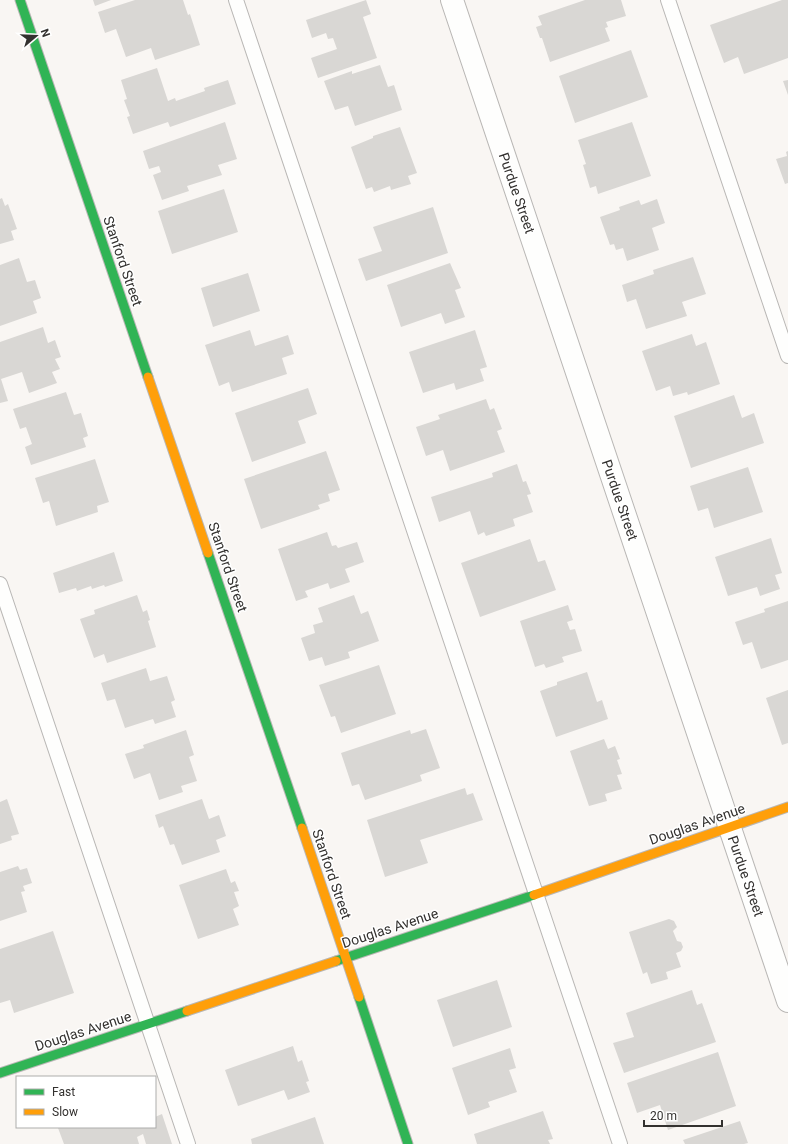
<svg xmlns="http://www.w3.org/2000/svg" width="788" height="1144" font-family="Roboto,sans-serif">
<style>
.building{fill:#d9d7d4}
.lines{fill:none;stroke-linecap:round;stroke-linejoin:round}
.lane-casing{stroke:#b9b7b5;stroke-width:16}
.street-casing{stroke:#b9b7b5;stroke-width:24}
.fast-casing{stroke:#b9b7b5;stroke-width:11}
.slow-casing{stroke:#b9b7b5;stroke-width:11}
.lane{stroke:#fefefd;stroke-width:14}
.street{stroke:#fefefd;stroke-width:22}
.fast{stroke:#30b455;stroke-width:9}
.slow{stroke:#ff9f0a;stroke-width:9}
.labels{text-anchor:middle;stroke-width:3;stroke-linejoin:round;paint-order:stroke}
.street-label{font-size:14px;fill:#33312f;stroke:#fff}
</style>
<rect width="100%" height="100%" fill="#f9f6f3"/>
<path class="building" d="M 93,0 L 111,0 L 95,6 Z
M 135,0 L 183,0 L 188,15 L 190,14 L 200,45 L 155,60 L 151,48 L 126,57 L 116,29 L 105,33 L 98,12 Z
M 366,0 L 371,14 L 363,17 L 377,58 L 318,78 L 311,58 L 337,49 L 333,38 L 328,39 L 326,33 L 312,38 L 306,20 Z
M 585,0 L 621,0 L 626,16 L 606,22 L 608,27 L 605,28 L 610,41 L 550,62 L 542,38 L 540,38 L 536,27 L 542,25 L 538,16 Z
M 782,0 L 788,0 L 788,58 L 744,74 L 738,57 L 724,63 L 710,25 Z
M 631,50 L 648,97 L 575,123 L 559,76 Z
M 380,65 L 388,87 L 394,85 L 402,110 L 355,126 L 348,106 L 335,110 L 324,81 L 352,71 L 352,74 Z
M 157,68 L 168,101 L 175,98 L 176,101 L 205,91 L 204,88 L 228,80 L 236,104 L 170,127 L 168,122 L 133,134 L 127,117 L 130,116 L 124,100 L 127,99 L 121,80 Z
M 788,80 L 788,95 L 783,81 Z
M 225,122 L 237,159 L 218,165 L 222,175 L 187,186 L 189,191 L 162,200 L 153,175 L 161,172 L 159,166 L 149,169 L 143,151 Z
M 632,122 L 651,176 L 598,194 L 596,186 L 590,188 L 583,165 L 586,164 L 578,140 Z
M 400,127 L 417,173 L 408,176 L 411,184 L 391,190 L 390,186 L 374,192 L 372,187 L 366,189 L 351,147 L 373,138 L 373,136 Z
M 788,151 L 788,183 L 785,184 L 776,159 L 787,156 L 786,152 Z
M 224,189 L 238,232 L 172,254 L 158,211 Z
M 2,198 L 5,206 L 8,204 L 17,229 L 11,231 L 14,240 L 0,244 L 0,199 Z
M 657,199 L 665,223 L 652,228 L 659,250 L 627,261 L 623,248 L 616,250 L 614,244 L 610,245 L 600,217 L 620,210 L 619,207 L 639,200 L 641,205 Z
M 433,207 L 448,253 L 366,281 L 358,259 L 382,251 L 373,227 Z
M 693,257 L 706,294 L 682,302 L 687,316 L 646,329 L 636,299 L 627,302 L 622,285 L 654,274 L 653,270 Z
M 19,258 L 27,282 L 35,280 L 41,298 L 33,301 L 37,313 L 0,326 L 0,265 Z
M 450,263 L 461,288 L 455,290 L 465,317 L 445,324 L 441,313 L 401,327 L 387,285 Z
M 248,273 L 260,311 L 213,327 L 201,288 Z
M 43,327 L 48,343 L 55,340 L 61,357 L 55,359 L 60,369 L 52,372 L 57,383 L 29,393 L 22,372 L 1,379 L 8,401 L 0,403 L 0,342 Z
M 250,330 L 255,346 L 288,335 L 294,354 L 282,358 L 287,374 L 232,392 L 229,382 L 219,386 L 205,345 Z
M 475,330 L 487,367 L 480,369 L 484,381 L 456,390 L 454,383 L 423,393 L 409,352 Z
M 692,334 L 696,346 L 706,342 L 720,384 L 688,395 L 687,392 L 673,396 L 670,386 L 656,391 L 642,351 Z
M 308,388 L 317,414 L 298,421 L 306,443 L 252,462 L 235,413 Z
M 66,392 L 74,415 L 81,413 L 88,436 L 83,438 L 86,447 L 31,465 L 25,447 L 32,444 L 26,427 L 20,429 L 13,409 Z
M 734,395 L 742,418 L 754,413 L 764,443 L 691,468 L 674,416 Z
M 486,399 L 490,410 L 494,408 L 502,429 L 497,431 L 505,452 L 450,471 L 443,450 L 426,456 L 416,427 L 440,419 L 438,415 Z
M 326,451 L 340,490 L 328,494 L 330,501 L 318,505 L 320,509 L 261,529 L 244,479 Z
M 95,459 L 109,502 L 97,506 L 98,512 L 56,526 L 49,501 L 43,503 L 35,478 Z
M 517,464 L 523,482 L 526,481 L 531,494 L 527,495 L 533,512 L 513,519 L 515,526 L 486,536 L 484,532 L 478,535 L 470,511 L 439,522 L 431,497 L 493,477 L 492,473 Z
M 748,467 L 763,512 L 714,528 L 708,508 L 698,511 L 690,486 Z
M 327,532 L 332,546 L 336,545 L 338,548 L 357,542 L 364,562 L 345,569 L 350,582 L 330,589 L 328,583 L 305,591 L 308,597 L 296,601 L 278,549 Z
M 771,538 L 782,573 L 775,575 L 780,589 L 760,596 L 757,587 L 728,596 L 715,557 Z
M 530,539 L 538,562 L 545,560 L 556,590 L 480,617 L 461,563 Z
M 114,552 L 123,581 L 105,587 L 104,585 L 92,589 L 91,586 L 77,591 L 76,588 L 59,593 L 53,573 Z
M 137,595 L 143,612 L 147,610 L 150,620 L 148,621 L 156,647 L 107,663 L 104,654 L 94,658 L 80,619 L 95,614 L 94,610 Z
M 354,595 L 361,614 L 368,611 L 379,641 L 348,652 L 350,658 L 325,666 L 322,657 L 309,661 L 301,638 L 315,633 L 313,625 L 323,622 L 318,608 Z
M 788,601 L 788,660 L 761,669 L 752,642 L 743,645 L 735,622 L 765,612 L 764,609 Z
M 568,605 L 573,620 L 567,622 L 570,630 L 575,629 L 582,651 L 562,657 L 564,662 L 546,668 L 544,664 L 535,667 L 520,621 Z
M 379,665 L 396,714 L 341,733 L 335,716 L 331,717 L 319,685 Z
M 146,668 L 150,681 L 167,676 L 175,700 L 171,702 L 176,717 L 155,724 L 153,719 L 125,728 L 115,699 L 107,701 L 101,683 Z
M 587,672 L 597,702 L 602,700 L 608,719 L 556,737 L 540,691 L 557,685 L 557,682 Z
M 788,690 L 788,743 L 782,745 L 766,698 Z
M 426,729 L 440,768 L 420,775 L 422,781 L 365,800 L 359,784 L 352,786 L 341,753 L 410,730 L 411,734 Z
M 186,730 L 194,755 L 189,757 L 197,781 L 181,786 L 183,792 L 159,800 L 150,773 L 134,779 L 125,754 L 144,748 L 143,745 Z
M 604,739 L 608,749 L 615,746 L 620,759 L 617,760 L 622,774 L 617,775 L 622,789 L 605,794 L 607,801 L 589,806 L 570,751 Z
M 465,788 L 467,795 L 473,793 L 483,820 L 420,840 L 428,863 L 385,877 L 367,820 Z
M 7,799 L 19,834 L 11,836 L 12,840 L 0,844 L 0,802 Z
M 202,799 L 209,819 L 219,815 L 226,836 L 216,840 L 220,852 L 182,865 L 174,844 L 170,845 L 163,826 L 159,828 L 155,815 Z
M 18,866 L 20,870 L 27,868 L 32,883 L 23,886 L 25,891 L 21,892 L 27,912 L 0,921 L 0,872 Z
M 226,869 L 231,883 L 235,881 L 239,891 L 234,892 L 239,906 L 233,909 L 239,925 L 198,939 L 179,885 Z
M 669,919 L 674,921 L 677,927 L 673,931 L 677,941 L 681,942 L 683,947 L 681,951 L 676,953 L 681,967 L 666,972 L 668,979 L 651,984 L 647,972 L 643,974 L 629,932 Z
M 53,931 L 74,993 L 14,1013 L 10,1000 L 0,1003 L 0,949 Z
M 497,980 L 512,1027 L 453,1047 L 437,1000 Z
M 692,990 L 697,1005 L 702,1003 L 716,1042 L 624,1073 L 613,1043 L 634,1037 L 626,1013 Z
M 293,1046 L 298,1062 L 302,1060 L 309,1081 L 306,1082 L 310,1092 L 288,1100 L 284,1090 L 238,1106 L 225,1070 Z
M 510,1048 L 516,1068 L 509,1070 L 517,1092 L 488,1102 L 490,1107 L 468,1115 L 452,1068 Z
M 718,1052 L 736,1106 L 668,1130 L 660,1105 L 637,1113 L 627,1083 Z
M 543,1111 L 553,1139 L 548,1140 L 550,1144 L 477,1144 L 474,1134 Z
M 162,1114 L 172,1144 L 146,1144 L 143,1134 L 137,1137 L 139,1144 L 64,1144 L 58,1128 L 155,1127 L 155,1117 Z
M 315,1117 L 324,1144 L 252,1144 L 251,1139 Z
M 740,1121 L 748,1143 L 744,1144 L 685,1144 L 683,1140 Z"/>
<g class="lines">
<g class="lane-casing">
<path id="lane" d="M 236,0 L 620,1144
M 668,0 L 788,356
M 0,584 L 188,1144"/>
</g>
<g class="street-casing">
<path id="street" d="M 452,0 L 788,1001"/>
</g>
<g class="fast-casing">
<path id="fast" d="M 20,0 L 148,377
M 208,553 L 302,828
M 336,961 L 534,895
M 359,997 L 408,1144
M 0,1073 L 187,1011"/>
</g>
<g class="slow-casing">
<path id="slow" d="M 148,377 L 208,553
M 302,828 L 359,997
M 534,895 L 788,807
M 187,1011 L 336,961"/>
</g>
<use href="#lane" class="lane"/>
<use href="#street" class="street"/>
<use href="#fast" class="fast"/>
<use href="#slow" class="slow"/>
</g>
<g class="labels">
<g class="street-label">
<text transform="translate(517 193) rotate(71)" y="5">Purdue Street</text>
<text transform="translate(123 261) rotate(71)" y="5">Stanford Street</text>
<text transform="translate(620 500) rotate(71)" y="5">Purdue Street</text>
<text transform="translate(228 567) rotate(71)" y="5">Stanford Street</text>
<text transform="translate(697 824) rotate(-19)" y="5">Douglas Avenue</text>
<text transform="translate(332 874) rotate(71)" y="5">Stanford Street</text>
<text transform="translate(746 876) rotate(71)" y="5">Purdue Street</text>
<text transform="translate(390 928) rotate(-18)" y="5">Douglas Avenue</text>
<text transform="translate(83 1031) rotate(-18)" y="5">Douglas Avenue</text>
</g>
</g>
<rect x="16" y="1076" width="140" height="52" fill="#ffffff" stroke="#adadac"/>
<rect x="24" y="1089" width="20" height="6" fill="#30b455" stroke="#adadac"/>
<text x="52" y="1096" font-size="12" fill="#33312f">Fast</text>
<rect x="24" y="1109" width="20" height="6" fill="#ff9f0a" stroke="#adadac"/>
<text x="52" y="1116" font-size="12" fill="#33312f">Slow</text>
<g transform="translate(36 36) rotate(71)" stroke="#ffffff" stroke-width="3" paint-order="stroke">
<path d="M0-3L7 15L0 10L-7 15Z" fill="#33312f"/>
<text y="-6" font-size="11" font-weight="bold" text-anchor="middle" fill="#33312f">N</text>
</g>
<path d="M644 1120v6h78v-6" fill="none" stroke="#33312f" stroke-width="2"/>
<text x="650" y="1120" font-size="12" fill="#33312f" stroke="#ffffff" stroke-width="3" paint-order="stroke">20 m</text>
</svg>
